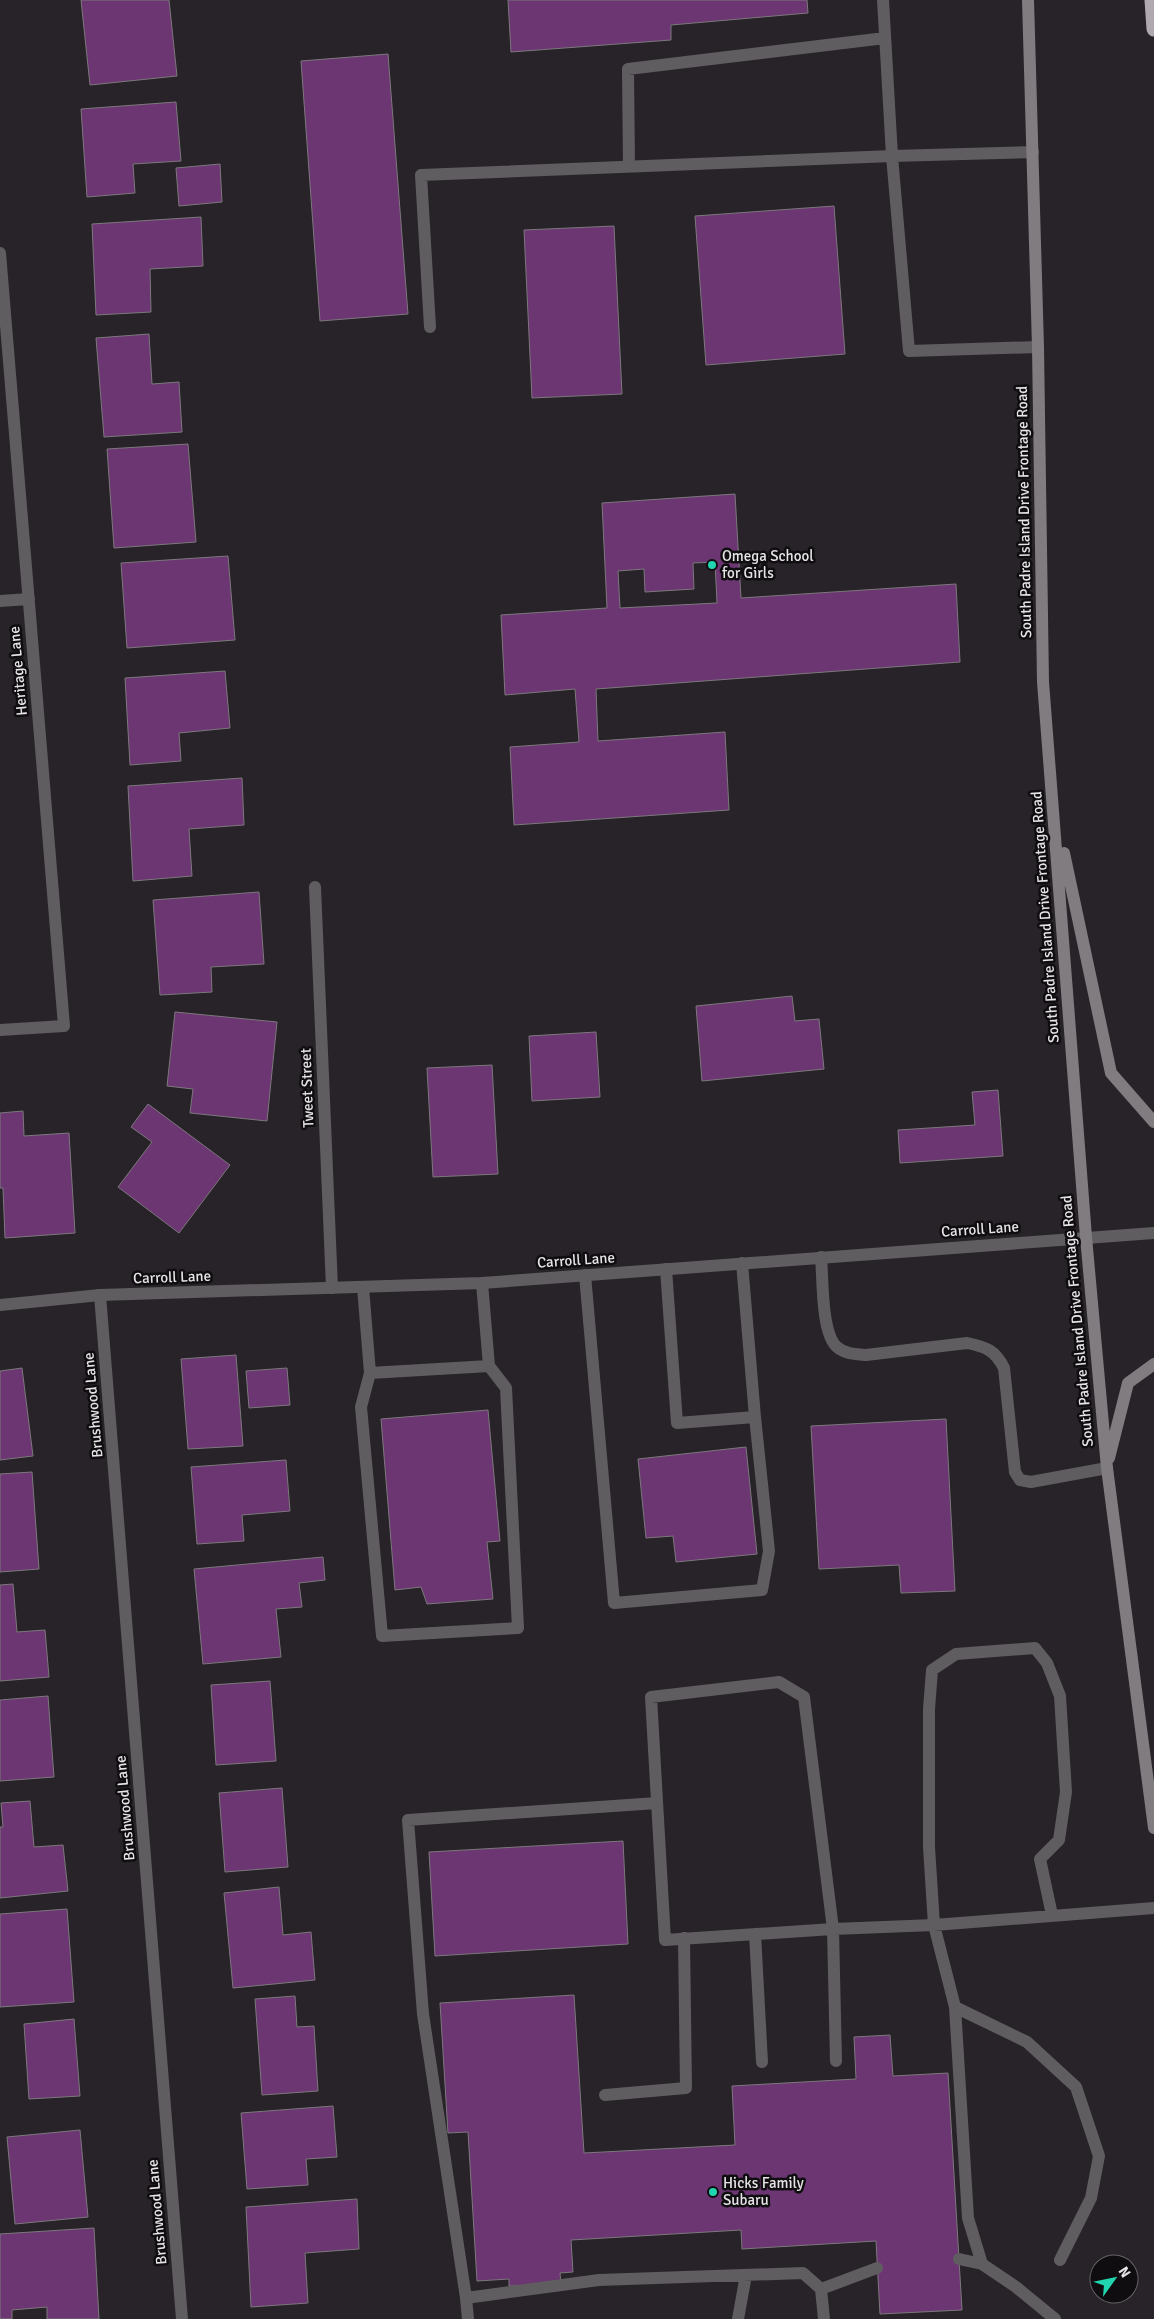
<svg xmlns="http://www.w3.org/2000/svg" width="1154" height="2319" font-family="Signika,sans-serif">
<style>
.building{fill:#6b3671;stroke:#7d787d;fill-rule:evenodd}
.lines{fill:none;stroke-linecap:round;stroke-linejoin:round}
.service{stroke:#5f5d5f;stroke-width:12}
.minor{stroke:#5f5d5f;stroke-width:12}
.tertiary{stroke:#5f5d5f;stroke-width:12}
.secondary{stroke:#807c80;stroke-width:12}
.motorway{stroke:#b0aab0;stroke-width:15}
.poi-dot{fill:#20d5b0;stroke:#0f0d0f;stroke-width:2}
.labels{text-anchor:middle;stroke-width:5;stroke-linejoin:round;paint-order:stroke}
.street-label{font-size:15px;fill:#e6e4e6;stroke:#0f0d0f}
.poi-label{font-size:15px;fill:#e6e4e6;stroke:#0f0d0f;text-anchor:start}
</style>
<rect width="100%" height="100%" fill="#272328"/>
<path class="building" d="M 81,0 L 169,0 L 177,76 L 90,85 Z
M 508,0 L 807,0 L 808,13 L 671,25 L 671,40 L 511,52 Z
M 388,54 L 408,314 L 320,321 L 301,61 Z
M 176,102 L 181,161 L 133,164 L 135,193 L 87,197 L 81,109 Z
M 220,164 L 222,202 L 179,206 L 176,168 Z
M 834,206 L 845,354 L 706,365 L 695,216 Z
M 201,217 L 203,266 L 150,269 L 151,312 L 96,315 L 92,224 Z
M 614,226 L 622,394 L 532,398 L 524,230 Z
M 149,334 L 152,384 L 179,382 L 182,432 L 104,437 L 96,338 Z
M 188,444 L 196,542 L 114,548 L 107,449 Z
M 735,494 L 741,598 L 956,584 L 960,662 L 596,689 L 598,741 L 725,732 L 729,810 L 514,825 L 510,747 L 579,742 L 575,689 L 505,695 L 501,615 L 607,608 L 602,503 ZM 715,562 L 717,603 L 620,608 L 618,571 L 644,569 L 645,592 L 694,589 L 693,563 Z
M 228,556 L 235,640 L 127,648 L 121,563 Z
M 225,671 L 230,728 L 179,733 L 181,761 L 130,765 L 125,678 Z
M 242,778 L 244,825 L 189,829 L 192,876 L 133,881 L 128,786 Z
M 259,892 L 264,964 L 211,967 L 212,992 L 160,995 L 153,900 Z
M 792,996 L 795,1021 L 819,1019 L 824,1069 L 702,1081 L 696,1006 Z
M 175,1012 L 277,1022 L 267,1121 L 190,1113 L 193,1089 L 167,1086 Z
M 596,1032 L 600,1097 L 532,1101 L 529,1036 Z
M 492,1065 L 498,1174 L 433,1177 L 427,1068 Z
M 998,1090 L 1003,1156 L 900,1163 L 898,1130 L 975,1125 L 972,1092 Z
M 148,1104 L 230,1165 L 179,1233 L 118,1187 L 152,1142 L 131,1127 Z
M 23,1111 L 24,1136 L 69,1133 L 75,1233 L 5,1238 L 3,1188 L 0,1188 L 0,1113 Z
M 236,1355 L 243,1446 L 188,1449 L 181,1359 Z
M 22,1368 L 33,1456 L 0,1460 L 0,1371 Z
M 287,1368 L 290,1405 L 249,1408 L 246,1371 Z
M 488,1410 L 500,1541 L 487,1542 L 493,1599 L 427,1604 L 421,1587 L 395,1590 L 381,1419 Z
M 946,1419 L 955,1591 L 901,1593 L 899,1565 L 819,1569 L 811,1426 Z
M 746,1447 L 757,1554 L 676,1562 L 673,1536 L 646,1538 L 638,1459 Z
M 286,1460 L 290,1511 L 242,1515 L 244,1541 L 197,1544 L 191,1467 Z
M 32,1472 L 39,1569 L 0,1572 L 0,1474 Z
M 323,1557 L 325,1580 L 299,1583 L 302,1607 L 276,1609 L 281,1657 L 203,1664 L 194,1569 Z
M 13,1584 L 17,1632 L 45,1630 L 49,1677 L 0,1681 L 0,1585 Z
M 270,1681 L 276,1761 L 216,1765 L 211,1685 Z
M 48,1696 L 54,1777 L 0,1781 L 0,1700 Z
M 282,1788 L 288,1867 L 225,1872 L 219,1793 Z
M 30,1801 L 34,1847 L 63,1845 L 68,1891 L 0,1898 L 0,1827 L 3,1827 L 1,1803 Z
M 623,1841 L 628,1944 L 435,1956 L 429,1852 Z
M 279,1887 L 283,1935 L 311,1932 L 315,1980 L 233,1988 L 224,1893 Z
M 67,1909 L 74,2002 L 0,2007 L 0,1914 Z
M 574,1995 L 584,2153 L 735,2145 L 732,2086 L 856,2079 L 854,2037 L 890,2035 L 893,2076 L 948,2073 L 962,2310 L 880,2314 L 876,2241 L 742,2249 L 741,2230 L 571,2240 L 573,2272 L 560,2273 L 561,2284 L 509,2286 L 509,2279 L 477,2281 L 468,2132 L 448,2133 L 440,2003 Z
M 295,1996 L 297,2027 L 314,2026 L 318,2091 L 262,2095 L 255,1999 Z
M 74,2019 L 80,2096 L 29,2099 L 24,2024 Z
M 333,2106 L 337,2157 L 306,2159 L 308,2185 L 247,2189 L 241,2113 Z
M 80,2130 L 88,2217 L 15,2224 L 7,2137 Z
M 357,2199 L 359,2249 L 305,2253 L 308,2303 L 251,2307 L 246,2207 Z
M 94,2228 L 99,2319 L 47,2319 L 47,2307 L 12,2310 L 12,2319 L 0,2319 L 0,2234 Z"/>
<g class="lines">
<path class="service" d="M 883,0 L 892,156 L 1033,152
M 629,167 L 628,69 L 885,38
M 430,327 L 421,175 L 892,156 L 909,351 L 1038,347
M 821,1257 C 823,1278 821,1333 837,1347 C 845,1354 855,1354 866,1355 L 967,1343 C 986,1347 995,1350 1004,1368 L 1015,1472 L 1020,1480 L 1031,1482 L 1107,1468
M 666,1269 L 677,1423 L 755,1417
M 585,1275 L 614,1603 L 762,1590 L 769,1551 L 755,1417 L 742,1263
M 363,1287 L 370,1373 L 361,1407 L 382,1636 L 518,1628 L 506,1388 L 489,1366 L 482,1283
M 370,1373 L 489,1366
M 755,1934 L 762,2062
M 955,2007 L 1027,2042 L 1076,2087 L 1099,2156 L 1091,2198 L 1060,2260
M 836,2061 L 833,1929 L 804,1697 L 779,1682 L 651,1697 L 665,1940 L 833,1929 L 934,1925 L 1154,1908
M 605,2095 L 686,2088 L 684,1938
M 959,2259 L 982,2264 L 1016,2287 L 1055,2319
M 982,2264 L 968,2218 L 955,2007 L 934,1925 L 929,1847 L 929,1709 L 932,1670 L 956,1654 L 1035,1648 L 1047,1663 L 1060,1696 L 1066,1792 L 1059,1840 L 1040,1859 L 1052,1915
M 821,2289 L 877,2268
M 466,2298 L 423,2014 L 408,1820 L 657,1803
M 468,2319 L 466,2298 L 599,2280 L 803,2273 L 821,2289 L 824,2319
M 738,2319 L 746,2275"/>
<path class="minor" d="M 0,253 L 64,1026 L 0,1030
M 0,601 L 29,599
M 315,887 L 332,1288
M 100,1295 L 182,2319"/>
<path class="tertiary" d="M 0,1305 L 100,1295 L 482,1283 L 1154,1233"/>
<path class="secondary" d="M 1028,0 L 1038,347 L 1043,682 L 1086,1237 L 1107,1468 L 1154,1828
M 1064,853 L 1111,1073 L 1154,1122
M 1109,1458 L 1128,1383 L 1154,1364"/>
<path class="motorway" d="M 1152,0 L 1154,29"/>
</g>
<g class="poi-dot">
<circle cx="712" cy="565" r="5"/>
<circle cx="713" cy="2192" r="5"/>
</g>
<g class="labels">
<g class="street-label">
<text transform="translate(1024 512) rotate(-91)" y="5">South Padre Island Drive Frontage Road</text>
<text transform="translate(18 671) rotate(-95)" y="5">Heritage Lane</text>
<text transform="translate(1045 917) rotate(-94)" y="5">South Padre Island Drive Frontage Road</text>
<text transform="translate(307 1088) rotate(-92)" y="5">Tweet Street</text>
<text transform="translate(980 1229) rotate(-4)" y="5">Carroll Lane</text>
<text transform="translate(576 1260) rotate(-4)" y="5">Carroll Lane</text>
<text transform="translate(172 1277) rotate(-2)" y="5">Carroll Lane</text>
<text transform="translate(1077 1321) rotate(-95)" y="5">South Padre Island Drive Frontage Road</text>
<text transform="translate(93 1405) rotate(-95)" y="5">Brushwood Lane</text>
<text transform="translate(125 1808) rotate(-95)" y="5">Brushwood Lane</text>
<text transform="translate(157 2212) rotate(-95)" y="5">Brushwood Lane</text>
</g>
<g class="poi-label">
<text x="722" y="561">Omega School<tspan x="722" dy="17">for Girls</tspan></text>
<text x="723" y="2188">Hicks Family<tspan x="723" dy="17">Subaru</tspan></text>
</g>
</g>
<g transform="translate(1114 2279) rotate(57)"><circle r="24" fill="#0f0d0f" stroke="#656365"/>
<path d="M0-4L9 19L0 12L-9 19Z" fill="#20d5b0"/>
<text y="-8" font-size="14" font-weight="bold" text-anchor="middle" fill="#e6e4e6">N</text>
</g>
</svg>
